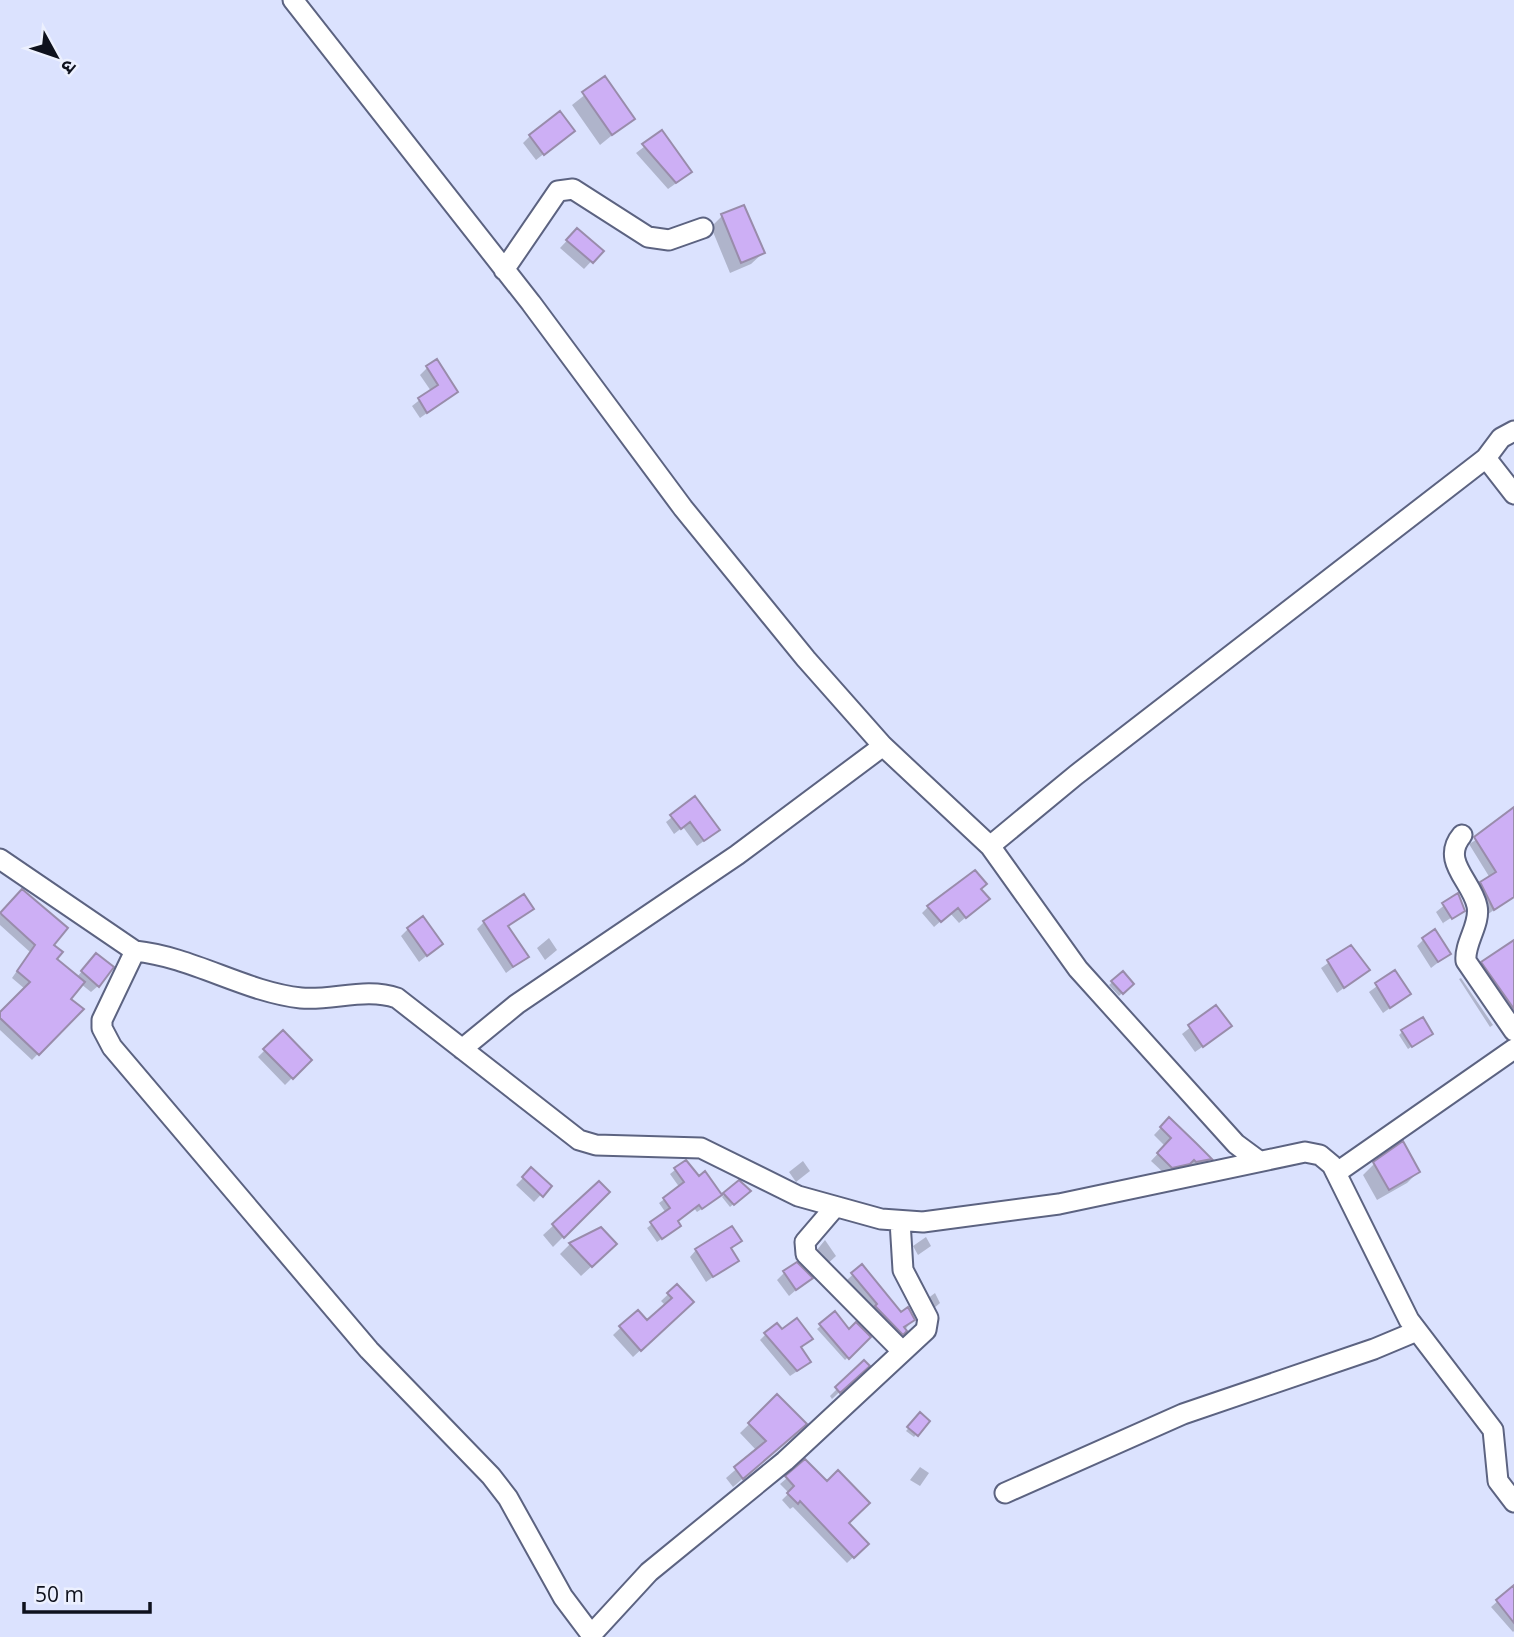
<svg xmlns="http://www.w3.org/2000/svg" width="1514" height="1637" font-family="'Open Sans','Noto Sans Devanagari',sans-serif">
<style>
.shadow{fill:#0003}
.building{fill:#cdaff5;stroke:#998cab;stroke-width:2}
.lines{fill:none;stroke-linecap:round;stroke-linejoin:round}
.minor-casing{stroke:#5c6381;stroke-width:23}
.minor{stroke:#fff;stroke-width:19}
</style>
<rect width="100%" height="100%" fill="#dbe2fe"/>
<path class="shadow" d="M 605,79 L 632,119 L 600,145 L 572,105 Z
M 662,133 L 682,179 L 668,189 L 636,153 Z
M 530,136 L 565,137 L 536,160 L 523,143 Z
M 743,207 L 763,253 L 751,264 L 730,273 L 711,227 L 722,216 Z
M 577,230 L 601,251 L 584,269 L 560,248 Z
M 427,368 L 456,392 L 420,418 L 412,406 L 431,391 L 420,375 Z
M 695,799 L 712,835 L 697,846 L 683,827 L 674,834 L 666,822 Z
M 1514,818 L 1514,886 L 1510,898 L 1487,915 L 1475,890 L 1490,878 L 1469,844 Z
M 980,890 L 981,905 L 959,923 L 950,913 L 934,927 L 922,913 L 928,907 Z
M 22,891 L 52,945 L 55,959 L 77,977 L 90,962 L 98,986 L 91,992 L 81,984 L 68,999 L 81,1009 L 32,1060 L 0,1030 L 0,1014 L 25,989 L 12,978 L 30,952 L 0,925 L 0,915 Z
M 1457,895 L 1463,910 L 1443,923 L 1444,925 L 1436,912 Z
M 532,909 L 507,927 L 527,957 L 506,973 L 477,929 L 484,922 Z
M 408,929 L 441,944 L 419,962 L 401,936 Z
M 549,938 L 557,950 L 545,960 L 537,948 Z
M 1424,939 L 1449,954 L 1431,968 L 1417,946 Z
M 1514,941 L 1514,1013 L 1509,1016 L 1477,969 Z
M 1351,947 L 1368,970 L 1337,993 L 1321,968 Z
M 1123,973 L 1132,984 L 1119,996 L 1109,985 Z
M 1395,973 L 1409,994 L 1383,1013 L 1369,992 Z
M 1461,978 L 1493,1025 L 1490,1027 L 1459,979 Z
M 1216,1007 L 1222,1033 L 1195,1052 L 1182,1034 Z
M 283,1032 L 310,1060 L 285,1085 L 258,1057 Z
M 1402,1032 L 1428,1036 L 1408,1049 L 1399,1035 Z
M 1169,1119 L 1210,1159 L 1203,1166 L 1189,1169 L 1186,1165 L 1181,1170 L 1165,1174 L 1151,1161 L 1165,1146 L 1154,1135 Z
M 803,1161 L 810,1171 L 796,1182 L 789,1172 Z
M 685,1162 L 715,1200 L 697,1212 L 694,1208 L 676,1222 L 674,1230 L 657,1242 L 647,1228 L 666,1213 L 659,1203 L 680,1188 L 670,1174 Z
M 1374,1164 L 1418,1172 L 1407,1183 L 1377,1200 L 1363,1175 Z
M 531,1170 L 549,1186 L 534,1202 L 516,1185 Z
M 599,1184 L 608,1192 L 553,1247 L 543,1235 Z
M 749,1191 L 730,1207 L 722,1197 L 725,1194 Z
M 601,1229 L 605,1254 L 581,1276 L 560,1254 L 570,1244 Z
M 926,1237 L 931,1246 L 918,1255 L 913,1246 Z
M 825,1240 L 836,1256 L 823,1268 L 812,1256 Z
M 739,1241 L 730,1250 L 737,1260 L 706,1282 L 690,1257 L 696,1250 Z
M 861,1267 L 901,1314 L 913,1320 L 897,1339 L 847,1280 Z
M 784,1273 L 810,1278 L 789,1296 L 777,1280 Z
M 677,1286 L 692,1302 L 633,1357 L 613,1335 L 637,1312 L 647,1323 L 666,1306 L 661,1301 Z
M 935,1293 L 940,1303 L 933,1309 L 927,1299 Z
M 834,1314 L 849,1331 L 869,1337 L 845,1360 L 817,1329 Z
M 781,1332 L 799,1348 L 802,1368 L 790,1376 L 760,1340 L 766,1334 Z
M 864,1362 L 867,1366 L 832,1399 L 830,1396 Z
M 777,1397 L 795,1433 L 733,1487 L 726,1478 L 757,1451 L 740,1433 Z
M 920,1415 L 928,1421 L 914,1437 L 906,1431 Z
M 920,1467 L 929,1473 L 920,1486 L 910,1480 Z
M 787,1478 L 847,1523 L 867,1544 L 847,1563 L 793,1507 L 790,1509 L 782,1500 L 789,1493 L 780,1484 Z
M 1514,1587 L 1514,1631 L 1513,1632 L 1491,1607 Z"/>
<path class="building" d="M 605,76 L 635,119 L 612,135 L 582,92 Z
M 560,111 L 575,131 L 544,155 L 529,135 Z
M 662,130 L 692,172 L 676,183 L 642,144 Z
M 744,205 L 765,253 L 741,263 L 721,214 Z
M 577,228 L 604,251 L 593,263 L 566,240 Z
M 437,359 L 458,392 L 427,413 L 418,398 L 438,385 L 426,366 Z
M 695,796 L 720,830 L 704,841 L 690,822 L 681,829 L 670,815 Z
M 1514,807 L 1514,897 L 1494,910 L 1480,882 L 1496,872 L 1474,837 Z
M 975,870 L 987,884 L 981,889 L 990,899 L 966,918 L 958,908 L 941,922 L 927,906 Z
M 22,889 L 68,928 L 54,945 L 63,952 L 57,959 L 85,982 L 71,999 L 84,1009 L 39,1055 L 0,1018 L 0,1012 L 30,982 L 17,971 L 35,945 L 0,913 Z
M 1458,893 L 1465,911 L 1452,919 L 1442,903 Z
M 524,894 L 534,909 L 508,926 L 529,957 L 513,967 L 483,921 Z
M 423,916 L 443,944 L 427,956 L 407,928 Z
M 1435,929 L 1451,954 L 1438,962 L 1422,938 Z
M 1514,940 L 1514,1009 L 1481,962 Z
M 1351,945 L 1370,970 L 1344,988 L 1327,960 Z
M 96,953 L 114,967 L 99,987 L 81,971 Z
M 1395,970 L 1411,994 L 1390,1008 L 1375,983 Z
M 1123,971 L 1134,984 L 1123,994 L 1111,981 Z
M 1216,1005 L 1232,1026 L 1203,1047 L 1188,1025 Z
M 1423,1017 L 1433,1034 L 1412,1047 L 1401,1030 Z
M 283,1030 L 312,1060 L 293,1079 L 263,1049 Z
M 1169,1117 L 1197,1144 L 1212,1159 L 1196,1162 L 1194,1160 L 1190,1164 L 1172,1168 L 1157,1153 L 1171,1138 L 1160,1127 Z
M 1403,1141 L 1420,1172 L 1389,1190 L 1373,1162 Z
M 686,1160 L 699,1176 L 705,1171 L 722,1195 L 702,1209 L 699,1205 L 678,1221 L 681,1226 L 662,1239 L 650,1222 L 670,1208 L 663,1198 L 684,1182 L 674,1168 Z
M 531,1167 L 552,1186 L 543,1197 L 522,1177 Z
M 739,1180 L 751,1191 L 734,1205 L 723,1193 Z
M 599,1181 L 610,1192 L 564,1238 L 552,1224 Z
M 732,1226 L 742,1241 L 731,1248 L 739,1261 L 713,1277 L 695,1249 Z
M 601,1227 L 617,1244 L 592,1267 L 569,1243 Z
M 797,1262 L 813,1278 L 796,1290 L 783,1271 Z
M 862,1264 L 901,1312 L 908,1307 L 915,1320 L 904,1327 L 907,1331 L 903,1335 L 875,1306 L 877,1304 L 851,1273 Z
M 677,1284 L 694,1302 L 641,1351 L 619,1326 L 638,1310 L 647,1320 L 672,1298 L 667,1293 Z
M 835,1311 L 849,1329 L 856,1322 L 871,1337 L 849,1359 L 819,1324 Z
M 797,1318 L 813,1339 L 801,1347 L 811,1362 L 797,1371 L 764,1333 L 777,1323 L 782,1329 Z
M 864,1360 L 870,1366 L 840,1393 L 835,1387 Z
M 777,1394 L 807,1424 L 743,1479 L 734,1467 L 766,1441 L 748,1423 Z
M 920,1412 L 930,1421 L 918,1436 L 907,1427 Z
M 805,1459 L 827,1481 L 838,1470 L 870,1503 L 849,1523 L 869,1544 L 854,1558 L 800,1501 L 798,1504 L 787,1493 L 794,1486 L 785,1476 Z
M 1514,1585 L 1514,1623 L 1496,1600 Z"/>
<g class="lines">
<g class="minor-casing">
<path id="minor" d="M 293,0 L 531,303 L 683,508 L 806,659 L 883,746 L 990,846 L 1078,969 L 1236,1144 L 1259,1161
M 504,270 L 558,191 L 573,189 L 648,237 L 669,240 L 703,228
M 1486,458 L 1514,494
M 1462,835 C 1440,861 1472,881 1477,906 C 1481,924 1464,943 1466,961 L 1514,1031
M 990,846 L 1076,775 L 1486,458 L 1501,438 L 1514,431
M 0,859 L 135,951 L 102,1020 L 102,1028 L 112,1047 L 369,1350 L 491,1476 L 508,1498 L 563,1597 L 593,1637
M 135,951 C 193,957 245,992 301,998 C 332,1001 366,987 397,998 L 579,1140 L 596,1145 L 701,1148 L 798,1196 L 881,1219 L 923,1222 L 1059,1204 L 1305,1152 L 1320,1155 L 1332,1165 L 1409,1320 L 1493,1430 L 1498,1481 L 1514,1502
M 462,1049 L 517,1004 L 737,855 L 883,746
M 1336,1173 L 1514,1049
M 835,1207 L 805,1242 L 806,1254 L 902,1351
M 1005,1493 L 1183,1414 L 1374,1349 L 1417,1331
M 591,1635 L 649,1572 L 785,1461 L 926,1330 L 928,1318 L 903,1270 L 900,1221"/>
</g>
<use href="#minor" class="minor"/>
</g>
<g transform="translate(56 56) rotate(130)" stroke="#ecf0fe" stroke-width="5" paint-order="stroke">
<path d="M0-5L12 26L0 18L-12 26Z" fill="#0e111d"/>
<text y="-10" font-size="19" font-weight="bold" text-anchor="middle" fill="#0e111d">उ</text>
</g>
<path d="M24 1602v10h126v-10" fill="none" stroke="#0e111d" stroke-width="3.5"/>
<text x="35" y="1602" font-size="21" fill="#0e111d" stroke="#ecf0fe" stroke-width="5" paint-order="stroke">50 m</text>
</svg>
